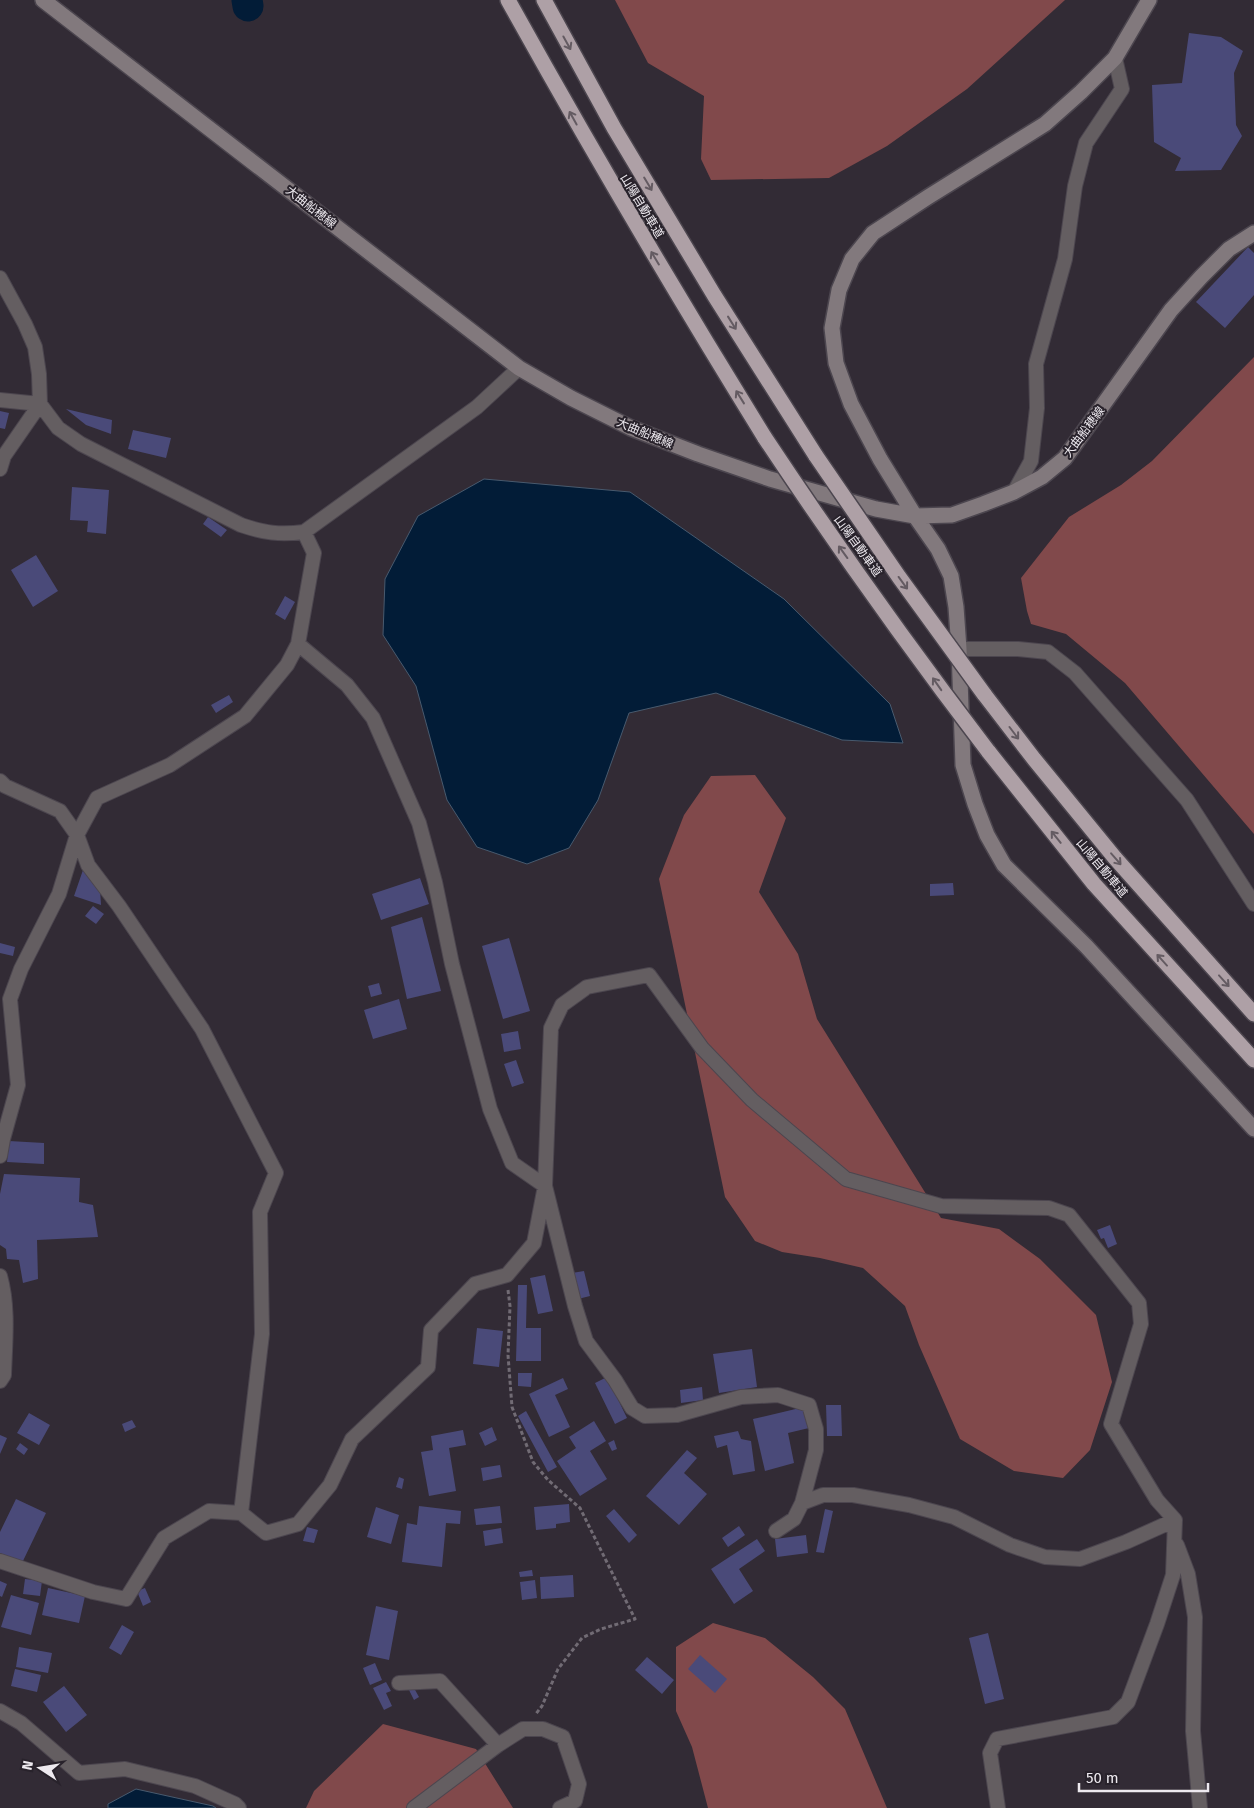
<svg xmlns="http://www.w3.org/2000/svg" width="1254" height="1808" font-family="'Fira Sans','Noto Sans JP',sans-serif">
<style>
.forest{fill:#81494b}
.water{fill:#021c37;stroke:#485a6e}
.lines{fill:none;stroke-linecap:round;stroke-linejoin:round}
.river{stroke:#021c37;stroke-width:31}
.building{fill:#4a4a79}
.street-casing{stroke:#4c464f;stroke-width:16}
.secondary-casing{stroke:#4c464f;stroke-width:18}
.highway-casing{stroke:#4c464f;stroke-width:18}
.path{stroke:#716b74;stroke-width:3;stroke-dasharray:4 2.5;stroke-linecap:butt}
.street{stroke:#645e61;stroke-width:14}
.secondary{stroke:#82797d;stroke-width:15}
.highway{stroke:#aea0a6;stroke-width:15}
.highway-bridge-casing{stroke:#4c464f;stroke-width:18;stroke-linecap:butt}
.highway-bridge{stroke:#aea0a6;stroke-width:15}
.oneway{stroke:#645b62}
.labels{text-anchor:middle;stroke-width:4;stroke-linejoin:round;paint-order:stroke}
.street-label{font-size:12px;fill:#ede9ef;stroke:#28222b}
</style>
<rect width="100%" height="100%" fill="#322b35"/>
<path class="forest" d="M 615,0 L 1065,0 L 967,89 L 887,146 L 829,178 L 711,180 L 701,159 L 704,96 L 648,63 Z
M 1254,357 L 1254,834 L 1125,683 L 1066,634 L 1031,624 L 1027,611 L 1021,578 L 1069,517 L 1121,485 L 1152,461 Z
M 755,775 L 786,818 L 759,892 L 798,954 L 817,1019 L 941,1218 L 999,1229 L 1040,1259 L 1096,1315 L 1112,1382 L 1090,1450 L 1063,1478 L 1014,1471 L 960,1439 L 919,1345 L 905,1306 L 863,1268 L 820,1258 L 782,1252 L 755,1241 L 725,1197 L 659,879 L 684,815 L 711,776 Z
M 713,1623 L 765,1638 L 813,1677 L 845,1709 L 887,1808 L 708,1808 L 692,1747 L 676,1711 L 676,1647 Z
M 383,1724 L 476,1749 L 513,1808 L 306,1808 L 314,1791 Z"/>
<path class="water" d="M 484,479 L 630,492 L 784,599 L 890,704 L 903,743 L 842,740 L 716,693 L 629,713 L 598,800 L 569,848 L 527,864 L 477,847 L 447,800 L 416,686 L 383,635 L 385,579 L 418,516 Z
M 136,1789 L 213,1806 L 216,1808 L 108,1808 L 108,1804 Z"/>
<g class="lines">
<path class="river" d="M 247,0 L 248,6"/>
</g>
<path class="building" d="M 1189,33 L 1221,37 L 1243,51 L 1234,73 L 1236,125 L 1242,136 L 1221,170 L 1175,171 L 1181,158 L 1154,142 L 1152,85 L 1182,83 Z
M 1248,247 L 1254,253 L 1254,295 L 1225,328 L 1196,302 Z
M 66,409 L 112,420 L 111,434 L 86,425 Z
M 0,411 L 9,413 L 5,429 L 0,428 Z
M 133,430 L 171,438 L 166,458 L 128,449 Z
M 72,487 L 109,490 L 106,534 L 87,532 L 88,521 L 70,520 Z
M 208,517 L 227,530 L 221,537 L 203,524 Z
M 36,555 L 58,591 L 33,607 L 11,570 Z
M 285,596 L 295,602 L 285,620 L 275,614 Z
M 229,695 L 233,702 L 216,713 L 211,705 Z
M 83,870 L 100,889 L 101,905 L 74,896 Z
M 420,878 L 429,904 L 381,920 L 372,894 Z
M 953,883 L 954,895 L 930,896 L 930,884 Z
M 93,906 L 104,914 L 96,924 L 85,916 Z
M 422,917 L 441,991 L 407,999 L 391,927 Z
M 509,938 L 530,1011 L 503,1019 L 482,946 Z
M 0,943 L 15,947 L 13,956 L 0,953 Z
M 379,983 L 382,994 L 371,997 L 368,986 Z
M 399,999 L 407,1029 L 373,1039 L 364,1010 Z
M 518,1031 L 521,1049 L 504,1052 L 501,1034 Z
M 516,1060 L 524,1083 L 512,1087 L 504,1064 Z
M 9,1141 L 44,1143 L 44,1164 L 7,1162 Z
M 4,1174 L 80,1178 L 79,1202 L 93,1205 L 98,1237 L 37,1240 L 38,1279 L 23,1283 L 19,1260 L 7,1259 L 6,1249 L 0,1245 L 0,1194 Z
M 1110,1225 L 1117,1244 L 1108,1248 L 1104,1238 L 1101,1239 L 1097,1230 Z
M 584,1271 L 590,1296 L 578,1299 L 572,1273 Z
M 545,1275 L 553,1311 L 538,1314 L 530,1278 Z
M 518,1285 L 527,1285 L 526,1328 L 541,1328 L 541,1361 L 516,1361 Z
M 477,1328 L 503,1331 L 499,1367 L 473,1364 Z
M 752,1349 L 757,1387 L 719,1393 L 713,1354 Z
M 518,1373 L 532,1373 L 531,1387 L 518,1386 Z
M 607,1377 L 627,1418 L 615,1424 L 595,1383 Z
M 563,1378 L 568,1389 L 555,1395 L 570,1427 L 549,1437 L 529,1394 Z
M 702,1387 L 703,1400 L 681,1403 L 680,1390 Z
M 826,1405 L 841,1405 L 842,1436 L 827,1436 Z
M 804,1407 L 809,1428 L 788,1433 L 794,1463 L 765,1471 L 753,1419 Z
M 526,1411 L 557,1467 L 548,1472 L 518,1416 Z
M 29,1413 L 50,1425 L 39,1445 L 17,1433 Z
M 132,1420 L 136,1427 L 125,1432 L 122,1424 Z
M 594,1421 L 606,1441 L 590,1451 L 607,1479 L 580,1496 L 557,1461 L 576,1448 L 569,1437 Z
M 492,1427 L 497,1440 L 485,1446 L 479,1433 Z
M 463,1430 L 466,1445 L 449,1448 L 456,1491 L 429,1496 L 421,1452 L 433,1450 L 431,1436 Z
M 738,1431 L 741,1439 L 751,1441 L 755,1471 L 733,1475 L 727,1445 L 717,1448 L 714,1436 Z
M 0,1435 L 7,1438 L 0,1454 Z
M 614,1440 L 617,1449 L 612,1451 L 608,1443 Z
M 20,1443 L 28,1449 L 24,1455 L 16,1449 Z
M 687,1450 L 697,1458 L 684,1473 L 707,1494 L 679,1525 L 646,1496 Z
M 500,1465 L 502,1477 L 483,1481 L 481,1468 Z
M 399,1477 L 404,1479 L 402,1489 L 396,1487 Z
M 16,1499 L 46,1513 L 22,1563 L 0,1553 L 0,1532 Z
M 569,1504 L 570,1522 L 556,1524 L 556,1528 L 536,1530 L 534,1507 Z
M 419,1506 L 461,1511 L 460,1524 L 446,1523 L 442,1567 L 402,1562 L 407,1523 L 417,1525 Z
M 500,1506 L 502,1523 L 476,1525 L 474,1509 Z
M 376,1507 L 399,1515 L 391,1544 L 367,1537 Z
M 614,1509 L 637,1535 L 629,1543 L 606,1516 Z
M 825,1509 L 833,1511 L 824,1553 L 816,1552 Z
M 739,1526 L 745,1535 L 728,1547 L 722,1538 Z
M 307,1527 L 318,1530 L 314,1543 L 303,1541 Z
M 501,1528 L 503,1543 L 485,1546 L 483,1531 Z
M 806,1535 L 808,1553 L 777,1557 L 775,1539 Z
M 757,1539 L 765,1551 L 739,1569 L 753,1591 L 734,1604 L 711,1569 Z
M 532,1570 L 533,1576 L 520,1577 L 519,1572 Z
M 573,1575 L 574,1597 L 541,1599 L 540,1577 Z
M 25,1579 L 42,1581 L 40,1596 L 23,1594 Z
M 535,1580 L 537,1598 L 522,1600 L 520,1582 Z
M 0,1581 L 7,1584 L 2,1597 L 0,1596 Z
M 48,1588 L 85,1596 L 79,1623 L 42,1615 Z
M 145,1588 L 151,1602 L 143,1606 L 137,1591 Z
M 11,1595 L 39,1603 L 31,1635 L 1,1627 Z
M 376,1606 L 398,1611 L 389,1660 L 366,1655 Z
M 122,1625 L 134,1632 L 121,1655 L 109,1648 Z
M 988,1633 L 1004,1699 L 985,1704 L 969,1638 Z
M 19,1647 L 52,1653 L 48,1673 L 16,1667 Z
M 700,1655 L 727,1679 L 715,1693 L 688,1669 Z
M 647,1657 L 674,1680 L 662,1694 L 635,1670 Z
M 375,1663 L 382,1680 L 370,1685 L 363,1668 Z
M 15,1669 L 41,1675 L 37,1692 L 11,1686 Z
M 386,1682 L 391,1691 L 386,1693 L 392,1706 L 384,1710 L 373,1688 Z
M 64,1686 L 87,1715 L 66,1732 L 43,1702 Z
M 414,1688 L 419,1697 L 414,1700 L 409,1690 Z"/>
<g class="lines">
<g class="street-casing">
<path id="street" d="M 0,278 L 25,324 L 35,347 L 39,374 L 40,404 L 58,428 L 81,444 L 241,525 C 265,533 279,535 304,532 L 477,407 L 519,368
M 0,400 L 40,404
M 0,469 L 4,456 L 40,404
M 1014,492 L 1031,461 L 1037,408 L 1036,364 L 1065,259 L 1075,186 L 1086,143 L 1122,89 L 1115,58
M 298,644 L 347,685 L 373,718 L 419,823 L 435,882 L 452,964 L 490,1109 L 512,1163 L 545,1186 L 575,1306 L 586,1341 L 615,1380 L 632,1408 L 645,1416 L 677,1415 L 741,1397 L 778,1395 L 809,1405 L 816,1429 L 816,1450 L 802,1503 L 794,1519 L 776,1531
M 959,649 L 1018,649 L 1048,652 L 1075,673 L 1187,800 L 1254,904
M 0,781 L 5,786 L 60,811 L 77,835 L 88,865 L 119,906 L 202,1029 L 276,1173 L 260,1212 L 262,1334 L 241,1513
M 0,1156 L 3,1139 L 18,1085 L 10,999 L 21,969 L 59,894 L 77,835 L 97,798 L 170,765 L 245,716 L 287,665 L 298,644 L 314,553 L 304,532
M 0,1276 C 9,1308 5,1343 4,1375 L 0,1381
M 802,1503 L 823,1495 L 853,1495 L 909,1505 L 954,1517 L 1010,1545 L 1045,1557 L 1080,1559 L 1126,1542 L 1175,1520
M 1177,1545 L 1188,1574 L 1195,1617 L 1193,1731 L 1200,1808
M 0,1561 L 93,1592 L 126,1599 L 164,1538 L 209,1511 L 241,1513 L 266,1533 L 298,1524 L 330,1485 L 352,1439 L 428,1367 L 431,1330 L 475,1284 L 507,1275 L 534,1243 L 545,1186 L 551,1028 L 562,1005 L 587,987 L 649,975 L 702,1048 L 752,1100 L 846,1179 L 941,1206 L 1049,1208 L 1069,1215 L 1139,1303 L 1141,1324 L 1111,1424 L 1157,1500 L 1175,1520 L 1173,1575 L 1157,1624 L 1128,1702 L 1113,1717 L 997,1739 L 990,1753 L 998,1808
M 399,1683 L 440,1681 L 498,1745
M 0,1711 L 21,1723 L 79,1773 L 125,1769 L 195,1786 L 235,1804 L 239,1808
M 414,1808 L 498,1745 L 523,1729 L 543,1729 L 563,1737 L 579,1784 L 575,1801 L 560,1808"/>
</g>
<g class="secondary-casing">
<path id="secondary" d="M 43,0 L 519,368 L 571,398 L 631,428 L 698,454 L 770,479 L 876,509 L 915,516 L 952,515 L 983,504 L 1014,492 L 1042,477 L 1065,458 L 1171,310 L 1201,277 L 1229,249 L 1254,233
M 1149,0 L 1115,58 L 1081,92 L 1045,124 L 928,197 L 873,233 L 852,259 L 839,290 L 832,328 L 836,363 L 851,404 L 880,459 L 915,516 L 938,549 L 951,576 L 956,607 L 959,649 L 963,765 L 975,804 L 987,835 L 1004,865 L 1086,946 L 1254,1129"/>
</g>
<g class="highway-casing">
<path id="highway" d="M 508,0 C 590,148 676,294 765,438
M 544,0 L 614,128 L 714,295 L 816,456
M 984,694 L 1034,759 L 1115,858 L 1254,1014
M 988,751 L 1094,884 L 1254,1060"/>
</g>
<path class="path" d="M 508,1290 L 510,1306 L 508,1355 L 512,1407 L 533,1462 L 548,1480 L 580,1508 L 635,1619 L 601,1629 L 582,1638 L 558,1669 L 542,1706 L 535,1715"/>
<use href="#street" class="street"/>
<use href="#secondary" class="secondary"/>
<use href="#highway" class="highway"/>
<g class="highway-bridge-casing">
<path id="highway-bridge" d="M 765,438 C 836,545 910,649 988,751
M 816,456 L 899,577 L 984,694"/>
</g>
<use href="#highway-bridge" class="highway-bridge"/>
</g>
<defs><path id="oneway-shaft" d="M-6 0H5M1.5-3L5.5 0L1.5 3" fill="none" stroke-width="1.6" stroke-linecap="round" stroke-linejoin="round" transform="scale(1.25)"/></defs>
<g class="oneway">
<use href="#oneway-shaft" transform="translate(567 43) rotate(61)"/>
<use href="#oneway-shaft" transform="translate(573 118) rotate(-119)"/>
<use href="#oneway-shaft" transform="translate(648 184) rotate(59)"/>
<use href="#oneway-shaft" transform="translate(655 258) rotate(-121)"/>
<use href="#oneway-shaft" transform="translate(732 323) rotate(58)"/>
<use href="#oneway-shaft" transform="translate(740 397) rotate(-122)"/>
<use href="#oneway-shaft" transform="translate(843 552) rotate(-126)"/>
<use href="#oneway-shaft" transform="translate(903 583) rotate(54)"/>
<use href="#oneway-shaft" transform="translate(937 684) rotate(-125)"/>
<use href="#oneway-shaft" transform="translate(1014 733) rotate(53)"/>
<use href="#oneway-shaft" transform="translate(1056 837) rotate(-129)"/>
<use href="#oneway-shaft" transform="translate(1116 859) rotate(49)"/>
<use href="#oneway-shaft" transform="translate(1162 960) rotate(-132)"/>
<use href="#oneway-shaft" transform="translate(1224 981) rotate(48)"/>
</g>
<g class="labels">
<g class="street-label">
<text transform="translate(642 206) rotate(59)" y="4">山陽自動車道</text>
<text transform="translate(311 207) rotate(38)" y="4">大曲船穂線</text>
<text transform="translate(1084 432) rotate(-53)" y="4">大曲船穂線</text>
<text transform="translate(645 433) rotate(23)" y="4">大曲船穂線</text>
<text transform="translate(858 546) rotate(54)" y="4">山陽自動車道</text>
<text transform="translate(1102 868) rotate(50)" y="4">山陽自動車道</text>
</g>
</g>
<g transform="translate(40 1768) rotate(282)" stroke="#28222b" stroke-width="4" paint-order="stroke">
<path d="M0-4L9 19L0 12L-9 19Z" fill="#ede9ef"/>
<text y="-8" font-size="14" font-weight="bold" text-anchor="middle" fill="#ede9ef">N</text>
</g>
<path d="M1079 1783v8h129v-8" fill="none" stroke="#ede9ef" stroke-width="2.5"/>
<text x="1086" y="1783" font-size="15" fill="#ede9ef" stroke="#28222b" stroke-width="4" paint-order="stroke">50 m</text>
</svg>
